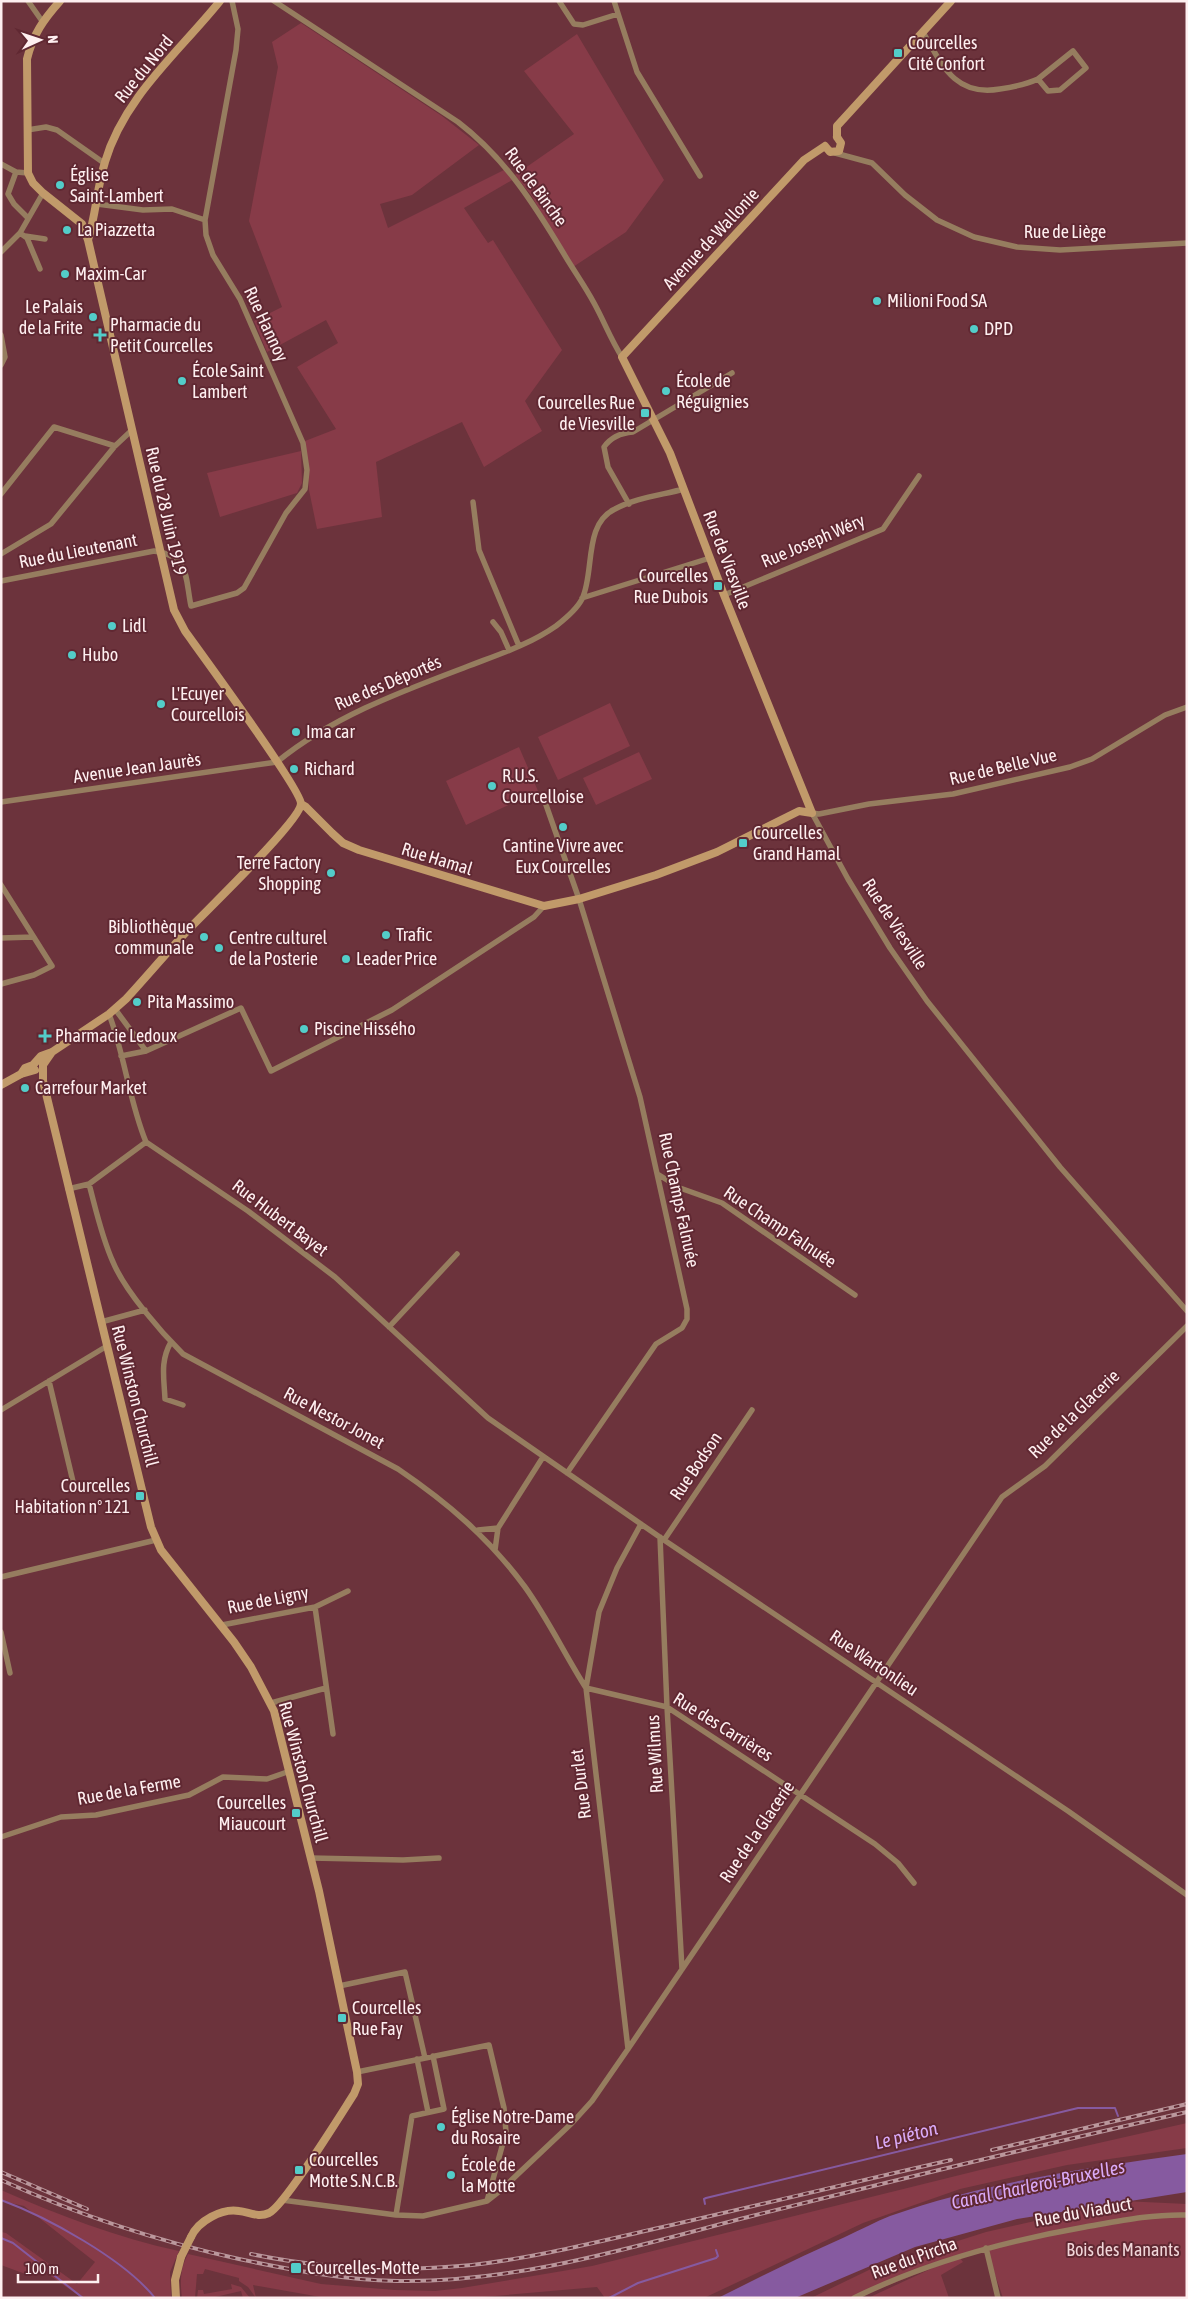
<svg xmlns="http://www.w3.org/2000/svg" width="1188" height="2299" font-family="'Asap Condensed',sans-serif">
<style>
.green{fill:#873b48}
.water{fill:#865aa0}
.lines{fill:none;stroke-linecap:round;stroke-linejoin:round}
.stream{stroke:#865aa0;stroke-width:2}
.street{stroke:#967d5f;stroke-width:5.5}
.secondary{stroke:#c19a6a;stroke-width:8}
.rail-casing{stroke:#ba979c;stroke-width:4}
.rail{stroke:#602832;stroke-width:2;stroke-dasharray:5.5;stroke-linecap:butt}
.secondary-bridge{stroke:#c19a6a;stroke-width:8}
.poi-dot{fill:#53cdc9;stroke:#602832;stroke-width:2}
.labels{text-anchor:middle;stroke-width:4;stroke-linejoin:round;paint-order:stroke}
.poi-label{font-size:18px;fill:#feeff0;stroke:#602832;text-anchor:start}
.street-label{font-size:18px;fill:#feeff0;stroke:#602832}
.park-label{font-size:18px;fill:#f1d6d9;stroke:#602832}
.water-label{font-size:19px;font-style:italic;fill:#d9aaf7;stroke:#602832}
</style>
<rect width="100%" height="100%" fill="#6c333c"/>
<path class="green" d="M 301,23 L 442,116 L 479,145 L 412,195 L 380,204 L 388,228 L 506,169 L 514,179 L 464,208 L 488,243 L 493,240 L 562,350 L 525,401 L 542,431 L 484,467 L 462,422 L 376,462 L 382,517 L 317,529 L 309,490 L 305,441 L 336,429 L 297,367 L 338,343 L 326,320 L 267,352 L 254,321 L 282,307 L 249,221 L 278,67 L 272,42 Z
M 577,34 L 664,180 L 626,232 L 573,267 L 531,195 L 515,175 L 574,134 L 524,71 Z
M 301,451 L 302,483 L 297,493 L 220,517 L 207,473 Z
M 610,703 L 630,746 L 558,780 L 538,737 Z
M 519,747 L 538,791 L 466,825 L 446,781 Z
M 639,752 L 652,779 L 596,805 L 583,778 Z
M 1187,2123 L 1187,2148 L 1067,2165 L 960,2189 L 863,2223 L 704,2298 L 605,2298 L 597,2287 L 472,2298 L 326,2298 L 253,2285 L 256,2298 L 248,2287 L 239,2281 L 239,2278 L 205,2269 L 203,2274 L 197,2274 L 195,2298 L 182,2298 C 180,2282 180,2269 188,2254 L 321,2284 L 395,2290 L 435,2291 L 462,2288 L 592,2266 L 980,2170 Z
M 1,2190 C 58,2215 118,2238 179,2251 L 170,2272 L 171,2298 L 82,2298 L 45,2272 L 28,2275 L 1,2265 L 1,2232 L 6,2233 L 77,2284 L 95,2262 L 24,2206 L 1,2201 Z
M 1123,2201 L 1187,2204 L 1187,2298 L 1003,2298 L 986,2248 L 960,2258 L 963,2262 L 941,2275 L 949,2298 L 868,2298 L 937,2266 L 856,2298 L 811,2298 L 873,2268 L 986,2232 Z
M 231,2284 L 241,2287 L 250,2298 L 243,2298 L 241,2291 L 211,2298 L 197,2298 L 198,2290 L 203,2290 L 204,2294 L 232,2289 Z"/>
<path class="water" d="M 1187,2154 L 1187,2192 L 1017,2219 L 915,2247 L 795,2298 L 718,2298 C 760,2277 802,2256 845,2237 C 860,2230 875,2222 890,2216 C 986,2182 1086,2168 1187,2154 Z"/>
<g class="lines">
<path class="stream" d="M 1,2200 C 47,2217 124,2259 155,2298
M 705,2204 L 704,2199 L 706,2198 L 1078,2108 L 1115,2108 L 1118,2116
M 1,2238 L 13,2243 L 83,2298
M 609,2298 L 638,2283 L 716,2258 L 718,2256 L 716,2250"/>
<path class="street" d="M 28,1 L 42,21
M 274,1 L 458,122 C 505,158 534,204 564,254 C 574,271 585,286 594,303 C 604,321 611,340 622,357
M 559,1 L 574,24 L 583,25 L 618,14
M 614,1 L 637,72 L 700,176
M 923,32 C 942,65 955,97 1000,89 C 1013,87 1025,85 1038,79
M 1073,51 L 1086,68 L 1060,90 L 1048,91 L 1038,79 Z
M 27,130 L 46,127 L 57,130 L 104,163
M 835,153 L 872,163 L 905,195 L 937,220 L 974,237 L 1017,247 L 1060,250 L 1187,243
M 1,164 L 16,172 L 28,173
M 16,172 L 8,194 L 14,204 L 28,218
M 97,204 L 143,210 L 172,209 L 205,220
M 20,233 L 27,238 L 40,269
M 25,236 L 45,239
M 1,252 L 20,233 L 43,193
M 1,335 L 5,357 L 1,365
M 1,494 L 54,427 L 115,446
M 473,502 L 479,550 L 519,646
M 629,504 L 608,467 L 604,447 C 611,437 620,433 633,432 L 732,373
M 1,554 L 51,524 L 115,446 L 132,430
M 1,581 L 154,551 C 190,556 185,577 191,606 L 237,593 L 244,588 L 286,513 L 305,489 L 307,470 L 303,443 L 240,299 L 213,255 L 206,235 L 205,220 L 236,50 L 238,29 L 232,1
M 724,595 L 883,529 L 919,476
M 582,598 L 710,558
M 493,622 L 501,632 L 509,650
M 1,802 L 277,762 C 332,717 400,692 466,667 C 497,655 529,645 556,626 C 565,619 577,609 582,599 C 595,572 583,524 615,509 C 635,498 662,495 684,489
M 545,802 L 579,899 L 640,1097 L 687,1309 L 687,1319 L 682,1328 L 656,1344 L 567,1473
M 812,813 L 848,879 L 890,948 L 927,1001 L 1060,1167 L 1187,1311
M 812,813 L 819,814 L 869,804 L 953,794 L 1070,767 L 1092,759 L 1165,715 L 1187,707
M 1,885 L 52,966 L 34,975 L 1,984
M 1,938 L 33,937
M 115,1009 L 146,1051
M 109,1014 C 125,1056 129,1101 146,1142
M 121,1056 L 146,1051 L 241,1008 L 271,1071 L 392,1010 L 534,917 L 544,906
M 146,1142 L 248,1211 L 335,1277 L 488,1418 L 664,1540 L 1068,1811 L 1187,1895
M 659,1175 L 680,1188 L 722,1203 L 855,1295
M 89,1184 C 96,1210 102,1238 113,1262 C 125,1291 161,1332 183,1354 L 398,1469 C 448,1503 489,1538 525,1587 C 548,1619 565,1655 586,1688 L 667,1707 L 875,1844 L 898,1863 L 914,1883
M 68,1189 L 89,1184 L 146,1142
M 101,1322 L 145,1310
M 389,1327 L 457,1254
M 171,1342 C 160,1361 164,1378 165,1399 L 183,1405
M 49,1381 L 75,1490
M 1,1410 L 107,1346
M 478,1530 L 498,1528 L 543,1457
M 660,1537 L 667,1707 L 682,1969
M 664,1540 L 752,1410
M 495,1550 L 498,1528
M 1,1577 L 156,1540
M 315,1607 L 333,1734
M 222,1625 L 315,1607 L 348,1591
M 1,1632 L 10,1673
M 271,1703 L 326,1688
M 1,1837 L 61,1817 L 96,1815 L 189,1795 L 223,1777 L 267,1779 L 290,1771
M 311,1858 L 403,1860 L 439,1858
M 339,1986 L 405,1972 L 425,2058
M 628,2049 L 586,1688 L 599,1612 L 617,1568 L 641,1524
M 417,2059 L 428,2112
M 357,2072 L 489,2045 L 504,2108 L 506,2132 L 487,2201
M 282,2200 L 396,2215 L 423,2216 L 487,2201 L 501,2190 L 572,2123 L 592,2101 L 628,2049 L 1002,1497 L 1045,1466 L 1187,1326
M 396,2215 L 412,2116 L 444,2109 L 433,2056
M 986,2248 L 998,2298
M 854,2298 C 927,2262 1005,2241 1085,2227 C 1119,2221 1152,2214 1187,2215"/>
<path class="secondary" d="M 837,137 L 837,126 L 848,114 L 951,1
M 825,146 L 830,152 L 839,151 L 841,143 L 837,137
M 88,240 C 96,214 97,187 105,162 C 124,97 179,52 220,1
M 301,804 L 306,807 L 332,833 L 343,843 L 359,850 L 544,906 L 579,899 L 656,875 L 717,852 L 799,811 L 812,813
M 812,813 L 724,595 L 670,453 L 622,357 L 804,160 L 825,146
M 52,1052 L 43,1065 L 43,1081 L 151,1527 L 161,1550 L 234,1642 L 251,1667 L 274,1711 L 319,1891 L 357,2072 L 358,2084 L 354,2094 C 341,2114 285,2205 269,2213 C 258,2218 249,2212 239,2211 C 222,2208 198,2221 191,2237
M 21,1074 L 25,1068 L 33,1065 L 41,1056 L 52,1052 L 109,1014 L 126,999 C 148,975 168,951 190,928 C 207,910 300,821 301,804 C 302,791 200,652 185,631 L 174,610 L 88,240 L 82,224 L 43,193 L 33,183 L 28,173 L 27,59 C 33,34 44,19 60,1
M 1,1085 L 21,1074 L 35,1070
M 176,2298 L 175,2280 L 181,2257"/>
<g class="rail-casing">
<path id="rail" d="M 992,2150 L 1187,2104
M 1,2172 L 87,2209
M 1,2180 C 78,2215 157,2241 239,2259 C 291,2270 344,2280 397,2281 C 519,2283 635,2246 752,2216 C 896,2180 1041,2145 1187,2112
M 251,2254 C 323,2269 399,2272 472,2265 C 541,2257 608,2239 676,2224 C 767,2203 859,2181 951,2160"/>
</g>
<use href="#rail" class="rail"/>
<path class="secondary-bridge" d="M 181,2257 L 191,2237"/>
</g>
<g class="poi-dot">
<rect x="893" y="48" width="10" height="10" rx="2.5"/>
<circle cx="60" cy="185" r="5"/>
<circle cx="67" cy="230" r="5"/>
<circle cx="65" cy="274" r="5"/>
<circle cx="877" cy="301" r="5"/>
<circle cx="93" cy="317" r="5"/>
<circle cx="974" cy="329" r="5"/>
<path d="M97.5 327.5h5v5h5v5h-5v5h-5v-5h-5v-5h5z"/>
<circle cx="182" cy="381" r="5"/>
<circle cx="666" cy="391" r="5"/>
<rect x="640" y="408" width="10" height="10" rx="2.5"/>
<rect x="713" y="581" width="10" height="10" rx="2.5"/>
<circle cx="112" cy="626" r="5"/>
<circle cx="72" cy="655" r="5"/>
<circle cx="161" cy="704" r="5"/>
<circle cx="296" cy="732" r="5"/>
<circle cx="294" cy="769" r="5"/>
<circle cx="492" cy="786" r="5"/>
<circle cx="563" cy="827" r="5"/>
<rect x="738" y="838" width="10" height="10" rx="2.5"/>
<circle cx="331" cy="873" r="5"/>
<circle cx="386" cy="935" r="5"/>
<circle cx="204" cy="937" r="5"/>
<circle cx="219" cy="948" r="5"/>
<circle cx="346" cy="959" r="5"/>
<circle cx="137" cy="1002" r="5"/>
<circle cx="304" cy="1029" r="5"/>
<path d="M42.5 1028.5h5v5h5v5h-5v5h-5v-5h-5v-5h5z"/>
<circle cx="25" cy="1088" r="5"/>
<rect x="135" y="1491" width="10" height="10" rx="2.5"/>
<rect x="291" y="1808" width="10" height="10" rx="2.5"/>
<rect x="337" y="2013" width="10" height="10" rx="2.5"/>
<circle cx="441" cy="2127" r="5"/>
<rect x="294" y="2165" width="10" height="10" rx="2.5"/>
<circle cx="451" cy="2175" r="5"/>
<rect x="290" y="2262" width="12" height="12" rx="2.5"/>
</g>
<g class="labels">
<g class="poi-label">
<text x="908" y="49">Courcelles<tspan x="908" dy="21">Cité Confort</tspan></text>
<text x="70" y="181">Église<tspan x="70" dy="21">Saint-Lambert</tspan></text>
<text x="77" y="236">La Piazzetta</text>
<text x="75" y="280">Maxim-Car</text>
<text x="887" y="307">Milioni Food SA</text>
<text x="83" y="313" text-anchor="end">Le Palais<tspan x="83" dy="21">de la Frite</tspan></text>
<text x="110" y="331">Pharmacie du<tspan x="110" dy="21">Petit Courcelles</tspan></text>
<text x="984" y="335">DPD</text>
<text x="192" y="377">École Saint<tspan x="192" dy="21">Lambert</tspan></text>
<text x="676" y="387">École de<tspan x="676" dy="21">Réguignies</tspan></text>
<text x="635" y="409" text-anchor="end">Courcelles Rue<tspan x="635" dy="21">de Viesville</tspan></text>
<text x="708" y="582" text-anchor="end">Courcelles<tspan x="708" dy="21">Rue Dubois</tspan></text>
<text x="122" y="632">Lidl</text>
<text x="82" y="661">Hubo</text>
<text x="171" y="700">L'Ecuyer<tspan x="171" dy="21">Courcellois</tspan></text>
<text x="306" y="738">Ima car</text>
<text x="304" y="775">Richard</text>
<text x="502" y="782">R.U.S.<tspan x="502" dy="21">Courcelloise</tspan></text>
<text x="753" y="839">Courcelles<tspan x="753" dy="21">Grand Hamal</tspan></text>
<text x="563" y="852" text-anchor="middle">Cantine Vivre avec<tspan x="563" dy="21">Eux Courcelles</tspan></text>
<text x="321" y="869" text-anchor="end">Terre Factory<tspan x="321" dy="21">Shopping</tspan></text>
<text x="194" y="933" text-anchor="end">Bibliothèque<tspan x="194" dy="21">communale</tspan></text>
<text x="396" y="941">Trafic</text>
<text x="229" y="944">Centre culturel<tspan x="229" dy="21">de la Posterie</tspan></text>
<text x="356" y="965">Leader Price</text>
<text x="147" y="1008">Pita Massimo</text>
<text x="314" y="1035">Piscine Hissého</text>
<text x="55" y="1042">Pharmacie Ledoux</text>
<text x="35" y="1094">Carrefour Market</text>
<text x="130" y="1492" text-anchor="end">Courcelles<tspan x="130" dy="21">Habitation n° 121</tspan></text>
<text x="286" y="1809" text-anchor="end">Courcelles<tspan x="286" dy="21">Miaucourt</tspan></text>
<text x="352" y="2014">Courcelles<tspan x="352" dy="21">Rue Fay</tspan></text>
<text x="451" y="2123">Église Notre-Dame<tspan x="451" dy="21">du Rosaire</tspan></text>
<text x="309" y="2166">Courcelles<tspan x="309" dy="21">Motte S.N.C.B.</tspan></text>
<text x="461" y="2171">École de<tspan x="461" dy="21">la Motte</tspan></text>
<text x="307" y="2274">Courcelles-Motte</text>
</g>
<g class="street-label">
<text transform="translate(144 69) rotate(-51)" y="6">Rue du Nord</text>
<text transform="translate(536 187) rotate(54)" y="6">Rue de Binche</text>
<text x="1065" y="238">Rue de Liège</text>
<text transform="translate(711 239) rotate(-47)" y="6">Avenue de Wallonie</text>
<text transform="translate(266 324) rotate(65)" y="6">Rue Hannoy</text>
<text transform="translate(166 511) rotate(77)" y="6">Rue du 28 Juin 1919</text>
<text transform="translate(813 541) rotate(-23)" y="6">Rue Joseph Wéry</text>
<text transform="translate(78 551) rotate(-11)" y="6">Rue du Lieutenant</text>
<text transform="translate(727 560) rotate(69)" y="6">Rue de Viesville</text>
<text transform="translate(388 683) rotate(-23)" y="6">Rue des Déportés</text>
<text transform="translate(1003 767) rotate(-13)" y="6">Rue de Belle Vue</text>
<text transform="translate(137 768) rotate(-8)" y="6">Avenue Jean Jaurès</text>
<text transform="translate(437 859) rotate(17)" y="6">Rue Hamal</text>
<text transform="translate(895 924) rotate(57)" y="6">Rue de Viesville</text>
<text transform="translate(679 1200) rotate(78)" y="6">Rue Champs Falnuée</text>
<text transform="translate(280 1218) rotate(37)" y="6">Rue Hubert Bayet</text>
<text transform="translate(780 1227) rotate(34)" y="6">Rue Champ Falnuée</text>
<text transform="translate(135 1396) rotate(76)" y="6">Rue Winston Churchill</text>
<text transform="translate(1074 1414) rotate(-44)" y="6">Rue de la Glacerie</text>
<text transform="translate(334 1418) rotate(28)" y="6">Rue Nestor Jonet</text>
<text transform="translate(696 1466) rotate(-56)" y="6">Rue Bodson</text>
<text transform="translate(268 1600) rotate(-11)" y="6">Rue de Ligny</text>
<text transform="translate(874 1663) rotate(34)" y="6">Rue Wartonlieu</text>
<text transform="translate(723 1727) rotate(32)" y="6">Rue des Carrières</text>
<text transform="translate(655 1754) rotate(-93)" y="6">Rue Wilmus</text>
<text transform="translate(303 1772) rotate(75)" y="6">Rue Winston Churchill</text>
<text transform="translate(581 1784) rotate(-97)" y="6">Rue Durlet</text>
<text transform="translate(129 1790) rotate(-10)" y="6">Rue de la Ferme</text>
<text transform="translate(757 1832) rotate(-56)" y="6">Rue de la Glacerie</text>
<text transform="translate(1083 2212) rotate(-10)" y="6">Rue du Viaduct</text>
<text transform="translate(914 2258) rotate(-20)" y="6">Rue du Pircha</text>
</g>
<g class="park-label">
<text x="1123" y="2256">Bois des Manants</text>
</g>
<g class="water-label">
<text transform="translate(906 2135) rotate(-14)" y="7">Le piéton</text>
<text transform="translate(1038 2184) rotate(-12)" y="7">Canal Charleroi-Bruxelles</text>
</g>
</g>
<rect width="1188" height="2299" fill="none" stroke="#feeff0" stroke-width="5"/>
<g transform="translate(40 40) rotate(87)" stroke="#602832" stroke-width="4" paint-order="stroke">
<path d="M0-4L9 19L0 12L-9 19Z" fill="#feeff0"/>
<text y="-8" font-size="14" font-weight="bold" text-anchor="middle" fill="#feeff0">N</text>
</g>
<path d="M18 2274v8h80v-8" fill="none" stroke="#feeff0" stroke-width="2.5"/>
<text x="25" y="2274" font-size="15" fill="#feeff0" stroke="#602832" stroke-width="4" paint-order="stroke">100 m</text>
</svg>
